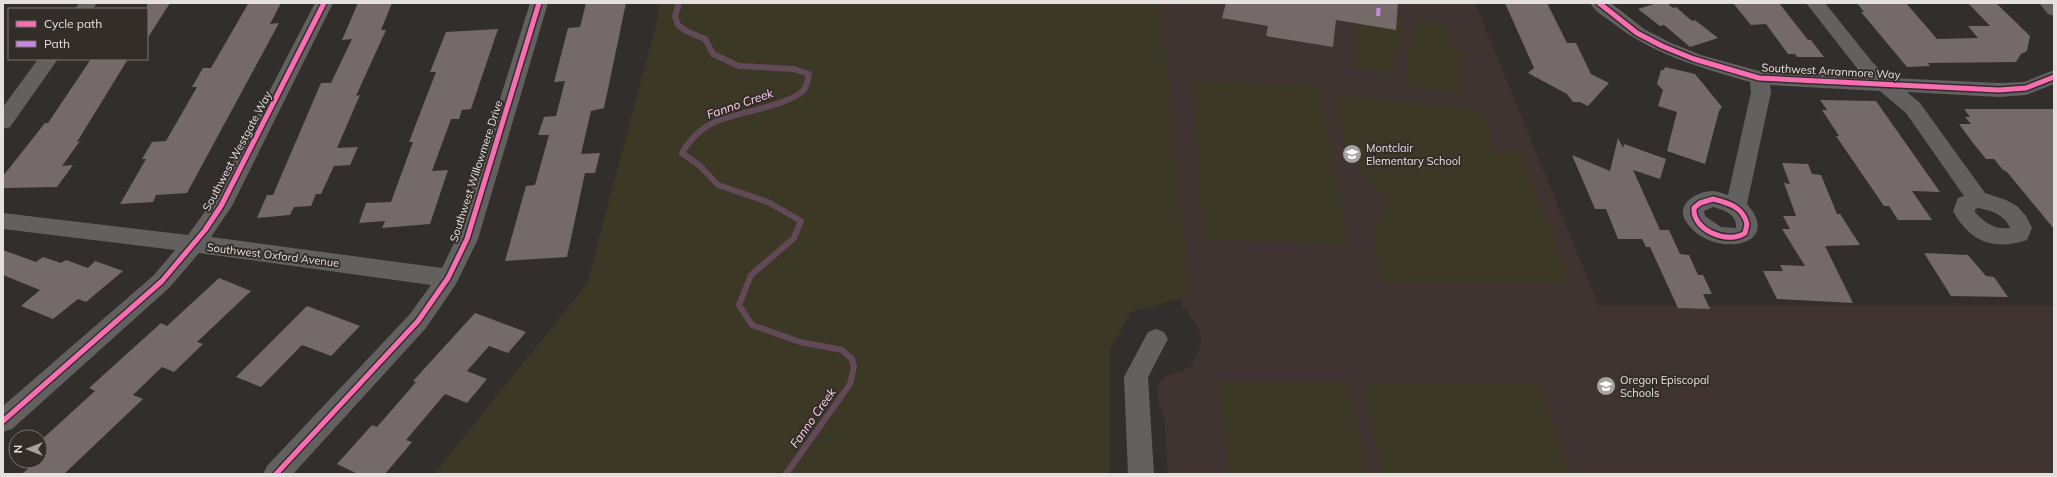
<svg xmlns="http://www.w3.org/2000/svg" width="2057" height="477" font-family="Mulish,sans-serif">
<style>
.built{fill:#3f3431}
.green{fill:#3b3925}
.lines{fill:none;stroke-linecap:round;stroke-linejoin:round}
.stream{stroke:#634958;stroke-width:6}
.building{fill:#746a6a}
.minor{fill:#626160;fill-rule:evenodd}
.quiet{stroke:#c787e3;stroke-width:4;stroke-dasharray:8 4;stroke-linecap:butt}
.cycleway-casing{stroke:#332d2a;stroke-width:8}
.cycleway{stroke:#f96db3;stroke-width:5}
.labels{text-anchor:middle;stroke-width:4;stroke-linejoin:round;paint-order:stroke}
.street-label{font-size:11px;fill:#e4e0de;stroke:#332d2a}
.poi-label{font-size:11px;fill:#e4e0de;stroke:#332d2a;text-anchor:start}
.water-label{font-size:12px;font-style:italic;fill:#ffd1ea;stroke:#332d2a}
</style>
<rect width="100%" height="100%" fill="#312e2c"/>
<path class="built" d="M 1153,3 L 1475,3 L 1599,306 L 2054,306 L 2054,474 L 1168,474 L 1164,415 L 1159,405 L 1157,390 L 1160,381 L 1168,375 L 1182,371 L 1191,366 L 1200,347 L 1201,337 L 1197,325 L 1189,315 L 1188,309 L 1182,309 Z"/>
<path class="green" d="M 658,3 L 1160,3 L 1190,296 L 1130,312 L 1110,350 L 1110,474 L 434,474 L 587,284 L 658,17 Z
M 1356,11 L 1401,18 L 1400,52 L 1394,51 L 1393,73 L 1352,67 Z
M 1417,21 L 1447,26 L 1454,50 L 1464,52 L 1461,94 L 1407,85 L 1409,43 L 1411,43 L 1414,23 L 1417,24 Z
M 1192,81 L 1320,85 L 1349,244 L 1203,239 Z
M 1335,95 L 1478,110 L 1485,115 L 1494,152 L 1520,151 L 1569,276 L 1562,283 L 1380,283 C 1375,250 1370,224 1389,195 C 1384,193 1378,191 1375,188 C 1348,165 1340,129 1335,95 Z
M 1217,382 L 1349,382 L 1369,474 L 1229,474 Z
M 1362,383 L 1539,383 L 1570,474 L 1382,474 Z"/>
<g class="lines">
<path class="stream" d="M 679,3 L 675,16 L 678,25 L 686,31 L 705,39 L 713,54 L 739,66 L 794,69 L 809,74 C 808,80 807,86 803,91 C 789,105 735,113 715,122 C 700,128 690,140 682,153 L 700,166 L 718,185 L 768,202 L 801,221 L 794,238 L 751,275 L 739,305 L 752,325 L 800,342 L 842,350 L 852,359 L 854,367 L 850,384 L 786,474"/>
</g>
<path class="building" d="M 147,3 L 170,3 L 147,39 Z
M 281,3 L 270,24 L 279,23 L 187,193 L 156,195 L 153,202 L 120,204 L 146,159 L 142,159 L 152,142 L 166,141 L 197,87 L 192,87 L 203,68 L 211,68 L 248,4 Z
M 358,3 L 392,3 L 381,30 L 386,30 L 356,96 L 360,95 L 337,148 L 358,147 L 350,165 L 334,166 L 321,194 L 316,194 L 311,206 L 294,207 L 290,215 L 257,218 L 267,195 L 273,195 L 321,83 L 331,83 L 352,39 L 342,40 Z
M 586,3 L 626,3 L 604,108 L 591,111 L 581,154 L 600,153 L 595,173 L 585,173 L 567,257 L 505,261 L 526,186 L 535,185 L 549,135 L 538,135 L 544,117 L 556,116 L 565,81 L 554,82 L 568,28 L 580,27 Z
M 1226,3 L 1398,3 L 1396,30 L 1336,20 L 1333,47 L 1266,36 L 1268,26 L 1222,18 Z
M 1505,3 L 1547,3 L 1567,43 L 1576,43 L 1591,74 L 1609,83 L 1588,106 L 1580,102 L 1573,102 L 1567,94 L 1528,73 L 1534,68 Z
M 1657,3 L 1667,3 L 1673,8 L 1676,7 L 1692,21 L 1695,20 L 1718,38 L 1690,47 L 1664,25 L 1660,26 L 1638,9 Z
M 1733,3 L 1779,3 L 1808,40 L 1811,40 L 1824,57 L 1797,57 L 1795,54 L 1788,54 L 1766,24 L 1751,25 Z
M 1857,3 L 1906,3 L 1937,39 L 1978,38 L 1968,26 L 1990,26 L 1968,3 L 1996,3 L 2030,36 L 2027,51 L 2021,54 L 2016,62 L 1928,63 L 1930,66 L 1907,67 L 1861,12 L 1864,12 Z
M 498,29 L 471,109 L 462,110 L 459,119 L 451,119 L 432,171 L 448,170 L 430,224 L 382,228 L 385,221 L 359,223 L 366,203 L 391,202 L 413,142 L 409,142 L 436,72 L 430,72 L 446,32 Z
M 91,59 L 128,59 L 77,142 L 80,141 L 62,166 L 73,165 L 57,187 L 3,188 L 3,176 L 45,123 L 48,123 Z
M 1665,67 L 1695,74 L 1722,107 L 1719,111 L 1705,164 L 1667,151 L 1677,112 L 1658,106 L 1663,90 L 1657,84 L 1661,70 L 1664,70 Z
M 1820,100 L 1876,101 L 1940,192 L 1912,191 L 1932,220 L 1898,220 L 1889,206 L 1884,206 L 1836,136 L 1839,136 L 1822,110 L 1827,110 Z
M 1964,109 L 2054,109 L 2054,229 L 2007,172 L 2003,170 L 1994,159 L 1986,159 L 1973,143 L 1959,124 L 1971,124 L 1965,117 L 1970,117 Z
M 1618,138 L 1623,148 L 1624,144 L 1666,159 L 1660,179 L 1633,170 L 1660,230 L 1669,230 L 1680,254 L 1689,255 L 1698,275 L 1703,275 L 1712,294 L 1703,294 L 1710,309 L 1678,308 L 1650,247 L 1646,247 L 1642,239 L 1618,239 L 1606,209 L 1595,209 L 1572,155 L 1610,171 Z
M 1782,163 L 1808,164 L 1812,174 L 1821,175 L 1837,214 L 1840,214 L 1860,245 L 1825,246 L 1853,303 L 1777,299 L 1763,271 L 1783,271 L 1780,265 L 1805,266 L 1782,229 L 1790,229 L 1783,216 L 1796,216 L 1784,183 L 1790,184 Z
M 3,250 L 36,262 L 43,257 L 61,263 L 66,260 L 88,268 L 95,261 L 123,271 L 86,302 L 78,299 L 53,319 L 21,306 L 40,290 L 3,275 Z
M 1924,253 L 1968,255 L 1986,276 L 1994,277 L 2008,297 L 1951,296 Z
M 219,278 L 251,291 L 197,342 L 203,344 L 174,372 L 162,367 L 133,395 L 143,399 L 64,474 L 22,474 L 37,461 L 40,461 L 40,441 L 95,391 L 89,388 L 161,323 L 167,326 Z
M 307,306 L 360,326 L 331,356 L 302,345 L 261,387 L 236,377 Z
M 475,313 L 526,332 L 508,353 L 489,346 L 467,371 L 487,379 L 467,403 L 445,394 L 406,440 L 412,442 L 385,474 L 358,474 L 337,464 L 372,425 L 377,427 L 416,382 L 413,381 Z"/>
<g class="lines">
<path class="minor" d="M 79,3 L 97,3 L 93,9 L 75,9 Z
M 315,3 L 333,3 L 232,206 L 211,237 L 442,268 L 456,239 L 530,3 L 548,3 L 478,239 L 456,284 L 426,328 L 293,474 L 263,474 L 267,466 L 410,314 L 431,285 L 199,253 L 170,287 L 12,429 L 3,432 L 3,406 L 154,275 L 175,250 L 3,229 L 3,213 L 188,235 L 212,202 Z
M 1590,3 L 1611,3 L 1644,29 L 1669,42 L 1701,55 L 1759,71 L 1864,77 L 1806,3 L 1825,3 L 1873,63 L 1890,78 L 1999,83 L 2024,82 L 2054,70 L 2054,84 L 2026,95 L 1999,97 L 1907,92 L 1920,103 L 1985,193 L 2006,200 L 2017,206 L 2026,216 L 2032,228 L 2027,240 C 1994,251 1970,242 1953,211 L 1958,198 L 1964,196 L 1906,113 L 1880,91 L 1770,85 L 1771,92 L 1747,204 C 1786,248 1708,260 1685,220 C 1676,203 1698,191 1713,191 C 1718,191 1724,194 1728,195 L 1751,92 L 1750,82 C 1699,67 1653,55 1610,21 C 1603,16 1595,11 1590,3 ZM 1713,207 C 1724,210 1737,214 1736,228 L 1721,227 L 1705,216 L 1704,211 ZM 1978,208 C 1991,210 2005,215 2010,228 C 1995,230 1985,223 1975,212 L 1975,209 Z
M 2039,3 L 2054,3 L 2054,16 L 2048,14 Z
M 38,59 L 58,59 L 10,127 L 3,129 L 3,107 Z
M 1156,329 L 1164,332 L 1168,339 L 1148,377 L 1154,474 L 1128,474 L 1124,377 L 1148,332 Z"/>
<path class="quiet" d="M 1378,16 L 1379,3"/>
<g class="cycleway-casing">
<path id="cycleway" d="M 1599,3 L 1637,33 L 1662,46 L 1694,59 L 1759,78 L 1999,90 L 2026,88 L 2054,77
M 1713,199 C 1729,203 1743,207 1747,224 L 1745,233 C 1728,245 1692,230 1694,208 L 1700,203 Z
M 3,421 L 162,281 L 205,230 L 221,206 L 324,3
M 276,474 L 418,321 L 448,278 L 467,239 L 539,3"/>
</g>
<use href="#cycleway" class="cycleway"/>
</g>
<defs>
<g id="school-disc" transform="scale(1)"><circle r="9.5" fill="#a5a2a0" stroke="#332d2a"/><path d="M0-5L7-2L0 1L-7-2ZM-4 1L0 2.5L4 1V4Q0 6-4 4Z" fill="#fff"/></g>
</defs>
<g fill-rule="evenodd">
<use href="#school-disc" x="1352" y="154"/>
<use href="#school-disc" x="1606" y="386"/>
</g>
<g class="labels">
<g class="street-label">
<text transform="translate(1831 71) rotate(3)" y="4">Southwest Arranmore Way</text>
<text transform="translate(237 151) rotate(-62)" y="4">Southwest Westgate Way</text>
<text transform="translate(476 171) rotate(-72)" y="4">Southwest Willowmere Drive</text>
<text transform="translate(273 255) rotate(7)" y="4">Southwest Oxford Avenue</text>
</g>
<g class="poi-label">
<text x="1366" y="152">Montclair<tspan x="1366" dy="13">Elementary School</tspan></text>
<text x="1620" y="384">Oregon Episcopal<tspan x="1620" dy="13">Schools</tspan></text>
</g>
<g class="water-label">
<text transform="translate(740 104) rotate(-19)" y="4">Fanno Creek</text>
<text transform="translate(813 418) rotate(-55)" y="4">Fanno Creek</text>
</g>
</g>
<rect width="2057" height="477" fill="none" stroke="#e4e0de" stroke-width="8"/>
<rect x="8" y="8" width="140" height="52" fill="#332d2a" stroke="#7a7572"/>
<rect x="16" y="21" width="20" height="6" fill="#f96db3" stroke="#7a7572"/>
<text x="44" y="28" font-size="12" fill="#e4e0de">Cycle path</text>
<rect x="16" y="41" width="20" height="6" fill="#c787e3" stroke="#7a7572"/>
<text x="44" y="48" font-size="12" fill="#e4e0de">Path</text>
<g transform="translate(28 449) rotate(270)"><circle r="19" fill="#332d2a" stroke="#7a7572"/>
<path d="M0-3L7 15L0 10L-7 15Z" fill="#a5a2a0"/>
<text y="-6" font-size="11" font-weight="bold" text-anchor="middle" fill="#e4e0de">N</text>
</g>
</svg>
